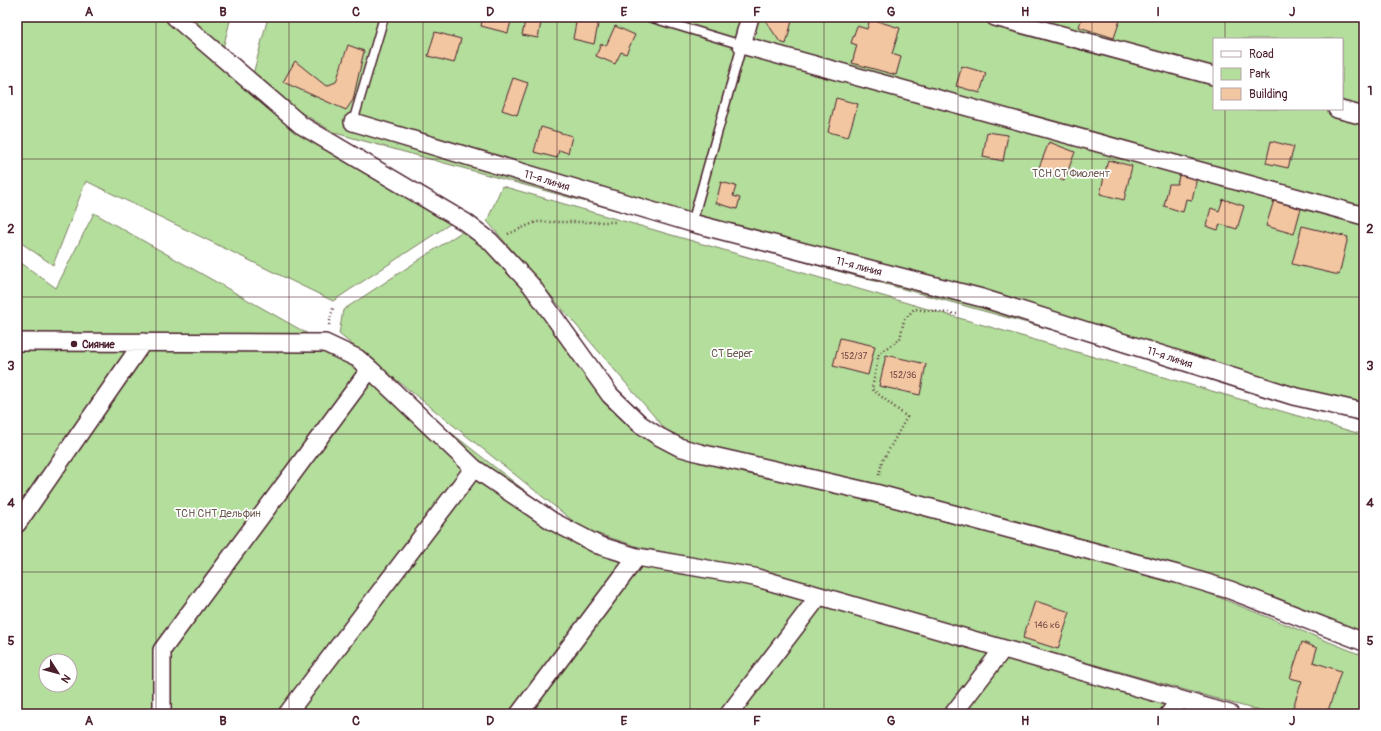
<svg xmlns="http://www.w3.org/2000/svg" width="1381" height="731" font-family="Pangolin,sans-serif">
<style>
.green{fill:#b3de9c;stroke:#7e7e64;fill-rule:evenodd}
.building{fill:#f1c6a0;stroke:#4a1f2b}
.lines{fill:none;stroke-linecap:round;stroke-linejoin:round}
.lane-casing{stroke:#4a1f2b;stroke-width:11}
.street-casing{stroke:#4a1f2b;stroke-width:20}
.path{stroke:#4a1f2b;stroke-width:2.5;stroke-dasharray:1 3;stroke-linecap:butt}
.lane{stroke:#fff;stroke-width:8}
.street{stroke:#fff;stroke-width:17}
.grid{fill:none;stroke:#4a1f2b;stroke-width:1;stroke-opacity:0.55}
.poi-dot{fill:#4a1f2b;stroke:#fff;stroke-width:1.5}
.labels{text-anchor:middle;stroke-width:3.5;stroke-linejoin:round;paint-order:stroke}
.number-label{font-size:9px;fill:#744948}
.park-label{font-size:11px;fill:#6a584d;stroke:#fff}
.street-label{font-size:11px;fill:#4a1f2b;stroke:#fff}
.poi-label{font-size:11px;font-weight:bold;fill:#4a1f2b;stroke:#fff;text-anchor:start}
.neatline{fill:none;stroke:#4a1f2b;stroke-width:1.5}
.grid-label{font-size:13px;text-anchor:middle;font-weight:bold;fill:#4a1f2b}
</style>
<rect width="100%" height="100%" fill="#fff"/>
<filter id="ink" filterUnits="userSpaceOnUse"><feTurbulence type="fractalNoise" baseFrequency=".025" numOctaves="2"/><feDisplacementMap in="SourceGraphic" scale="8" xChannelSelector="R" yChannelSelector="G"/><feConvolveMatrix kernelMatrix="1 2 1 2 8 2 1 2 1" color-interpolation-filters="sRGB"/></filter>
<g filter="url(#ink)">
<path class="green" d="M 17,17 L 231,17 L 219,64 L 453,222 L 333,301 L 86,181 L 53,265 L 17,240 Z
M 268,17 L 1364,17 L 1364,412 L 1293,396 L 335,133 L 251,82 ZM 1214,39 L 1342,39 L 1342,109 L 1214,109 Z
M 502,186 L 1364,435 L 1364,633 L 1189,571 L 672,437 L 487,221 Z
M 94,213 L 370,369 L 580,534 L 1197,714 L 17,714 L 17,260 L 56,288 ZM 46,661 L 70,661 L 70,685 L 46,685 Z
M 466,229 L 489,244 L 659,445 L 1198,589 L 1364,656 L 1364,714 L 1271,714 L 752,569 L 639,547 L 583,529 L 339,334 L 343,310 Z"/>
<path class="building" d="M 483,17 L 512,17 L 508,33 L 481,26 Z
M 526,17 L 542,17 L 538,38 L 522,35 Z
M 577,17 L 599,20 L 594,44 L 573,39 Z
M 766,17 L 793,17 L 786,44 L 780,42 L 765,20 Z
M 1082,17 L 1121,17 L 1114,38 L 1079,27 Z
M 870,19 L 900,28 L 892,54 L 901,57 L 896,75 L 852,63 L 857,45 L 851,43 L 857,26 L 867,29 Z
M 615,26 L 635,35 L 626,54 L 621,52 L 615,64 L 596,56 L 601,44 L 606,46 Z
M 435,32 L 461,39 L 454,63 L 428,56 Z
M 348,45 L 364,51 L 353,100 L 346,110 L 283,82 L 295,61 L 326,86 L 336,82 Z
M 962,66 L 986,73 L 980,93 L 956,86 Z
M 513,78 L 528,83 L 517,115 L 502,110 Z
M 836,98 L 858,104 L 848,137 L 828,132 Z
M 541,127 L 572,136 L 568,153 L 559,150 L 557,158 L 534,152 Z
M 987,132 L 1008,135 L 1003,161 L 983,157 Z
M 1271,141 L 1294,147 L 1288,168 L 1266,163 Z
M 1049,142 L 1075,152 L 1064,181 L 1038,170 Z
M 1108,160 L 1132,166 L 1124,200 L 1100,194 Z
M 1180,173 L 1197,177 L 1192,200 L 1186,199 L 1183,212 L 1164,206 L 1169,184 L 1177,184 Z
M 721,182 L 736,186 L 733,196 L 740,198 L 737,209 L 716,203 Z
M 1223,199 L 1244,206 L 1237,229 L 1220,224 L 1218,230 L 1206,226 L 1211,208 L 1219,211 Z
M 1274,200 L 1301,208 L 1294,234 L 1266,226 Z
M 1302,226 L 1348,237 L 1339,275 L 1292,264 Z
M 840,338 L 875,346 L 868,375 L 833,366 Z
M 886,355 L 926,364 L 920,395 L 879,386 Z
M 1035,601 L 1070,612 L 1058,649 L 1023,638 Z
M 1302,642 L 1317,648 L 1313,662 L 1341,671 L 1327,714 L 1305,714 L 1292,710 L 1302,681 L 1290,678 Z"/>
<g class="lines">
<g class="lane-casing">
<path id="lane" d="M 649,17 L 742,45 L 692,223
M 353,122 L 384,17"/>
</g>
<g class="street-casing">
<path id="street" d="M 175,17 L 301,125 L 465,222 L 490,241 L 531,285 L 610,395 L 640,424 L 658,436 L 679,447 L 700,453 L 875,493 L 1177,574 L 1230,590 L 1364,642
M 750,17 L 742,45 L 1364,216
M 995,17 L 1214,76
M 1337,109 L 1364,116
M 353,122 L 692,223 L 982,298 L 1293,396 L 1364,412
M 17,342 L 325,343 L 357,358 L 370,369 L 474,468 L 552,521 L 598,545 L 637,557 L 754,577 L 1230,714
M 17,524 L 143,342
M 162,714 L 162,650 L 370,369
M 287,714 L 474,468
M 519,714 L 637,557
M 729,714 L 819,596
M 953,714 L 1003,649
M 1169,714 L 1180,700"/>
</g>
<path class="path" d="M 508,234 L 536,222 L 617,222
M 329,325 L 333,308
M 879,475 L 882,462 L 907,417 L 872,389 L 879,353 L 900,339 L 904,320 L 914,309 L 957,314"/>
<use href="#lane" class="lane"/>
<use href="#street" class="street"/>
</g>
</g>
<path class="grid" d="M 156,17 L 156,714M 289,17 L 289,714M 423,17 L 423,714M 557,17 L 557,714M 690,17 L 690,714M 824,17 L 824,714M 958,17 L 958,714M 1092,17 L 1092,714M 1225,17 L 1225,39M 1225,109 L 1225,714M 17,159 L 1364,159M 17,297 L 1364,297M 17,434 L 1364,434M 17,572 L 1364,572"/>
<circle class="poi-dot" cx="74" cy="344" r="4"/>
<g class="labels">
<g class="number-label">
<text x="854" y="359">152/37</text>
<text x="903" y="378">152/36</text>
<text x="1047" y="628">146 к6</text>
</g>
<g class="park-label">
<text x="1071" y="177">ТСН СТ Фиолент</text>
<text x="732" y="357">СТ Берег</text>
<text x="218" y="517">ТСН СНТ Дельфин</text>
</g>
<g class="street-label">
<text transform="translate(547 180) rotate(17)" y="4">11-я линия</text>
<text transform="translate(859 266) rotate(15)" y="4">11-я линия</text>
<text transform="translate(1170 357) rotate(18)" y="4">11-я линия</text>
</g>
<g class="poi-label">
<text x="82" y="348">Сияние</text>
</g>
</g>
<rect width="1381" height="731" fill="none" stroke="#fff" stroke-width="44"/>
<rect x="1213" y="38" width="130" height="72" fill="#ffffff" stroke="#b7a5aa"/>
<rect x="1221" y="51" width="20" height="6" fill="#ffffff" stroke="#b7a5aa"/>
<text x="1249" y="58" font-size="12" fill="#4a1f2b">Road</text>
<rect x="1221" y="68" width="20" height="12" fill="#b3de9c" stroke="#b7a5aa"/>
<text x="1249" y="78" font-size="12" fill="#4a1f2b">Park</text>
<rect x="1221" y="88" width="20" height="12" fill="#f1c6a0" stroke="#b7a5aa"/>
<text x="1249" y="98" font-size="12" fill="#4a1f2b">Building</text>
<g transform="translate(58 673) rotate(126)"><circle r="19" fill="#ffffff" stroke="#b7a5aa"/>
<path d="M0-3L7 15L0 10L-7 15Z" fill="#4a1f2b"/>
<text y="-6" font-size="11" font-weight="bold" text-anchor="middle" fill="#4a1f2b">N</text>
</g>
<rect x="22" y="22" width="1337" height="687" class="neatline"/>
<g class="grid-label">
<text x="89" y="16">A</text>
<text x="223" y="16">B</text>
<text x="356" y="16">C</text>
<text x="490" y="16">D</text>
<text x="624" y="16">E</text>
<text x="757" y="16">F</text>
<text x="891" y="16">G</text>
<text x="1025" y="16">H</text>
<text x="1158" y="16">I</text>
<text x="1292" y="16">J</text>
<text x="11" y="95">1</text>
<text x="1370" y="95">1</text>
<text x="11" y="233">2</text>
<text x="1370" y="233">2</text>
<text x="11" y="370">3</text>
<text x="1370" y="370">3</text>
<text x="11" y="507">4</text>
<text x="1370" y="507">4</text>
<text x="11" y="645">5</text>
<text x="1370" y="645">5</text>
<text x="89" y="725">A</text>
<text x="223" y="725">B</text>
<text x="356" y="725">C</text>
<text x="490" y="725">D</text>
<text x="624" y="725">E</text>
<text x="757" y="725">F</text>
<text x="891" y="725">G</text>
<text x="1025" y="725">H</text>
<text x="1158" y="725">I</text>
<text x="1292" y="725">J</text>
</g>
</svg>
